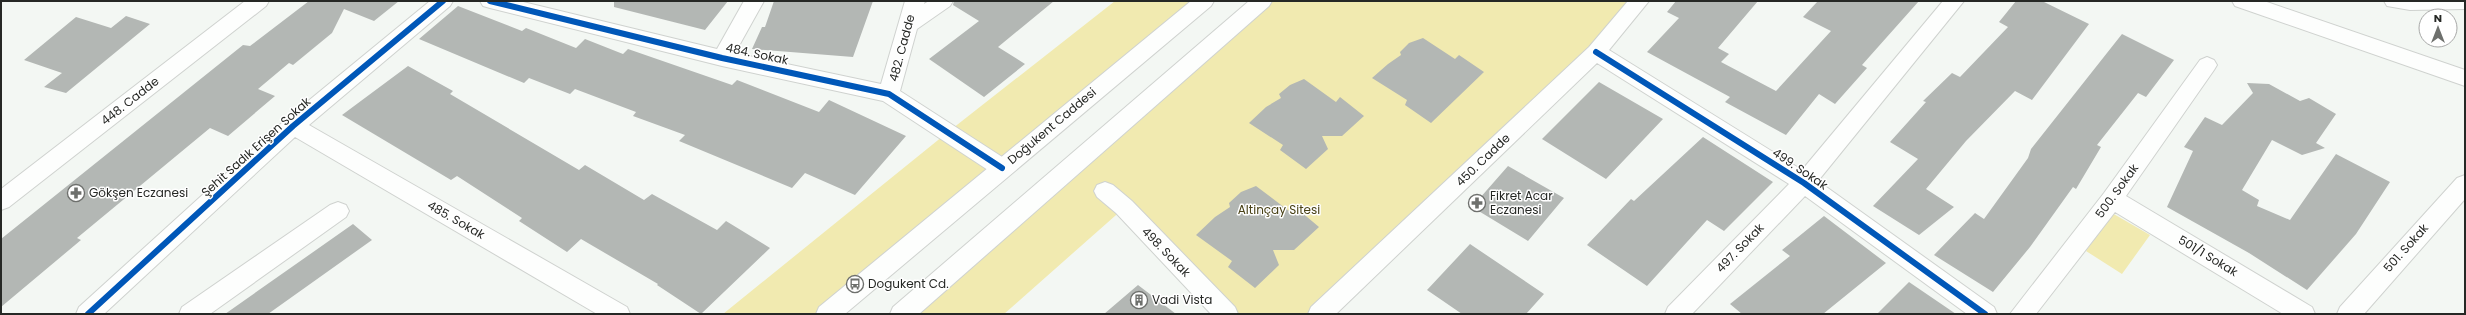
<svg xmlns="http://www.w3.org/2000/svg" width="2466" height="315" font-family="Poppins,sans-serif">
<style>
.green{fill:#f1eab0}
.building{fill:#b3b7b4}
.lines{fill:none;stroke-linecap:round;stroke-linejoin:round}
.minor-casing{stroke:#cfd2cf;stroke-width:2}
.major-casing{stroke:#cfd2cf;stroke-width:2}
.minor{fill:#fdfefd;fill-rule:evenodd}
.major{fill:#fdfefd;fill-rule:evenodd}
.cycleway-casing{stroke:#fff;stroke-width:8}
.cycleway{stroke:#0057b8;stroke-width:6}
.labels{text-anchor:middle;stroke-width:3;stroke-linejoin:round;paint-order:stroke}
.street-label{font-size:12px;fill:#262825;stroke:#fff}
.poi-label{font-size:12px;fill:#262825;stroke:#fff;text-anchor:start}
.park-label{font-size:12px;fill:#484115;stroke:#fff}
</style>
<rect width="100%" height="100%" fill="#f3f7f3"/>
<path class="green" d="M 1115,1 L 1204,1 L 828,314 L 723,314 L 948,132 Z
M 1262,1 L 1639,1 L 1320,314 L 1226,314 L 1124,208 L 1004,314 L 902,314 Z
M 2112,213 L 2150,235 L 2122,274 L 2086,251 Z"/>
<path class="building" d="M 309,1 L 399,1 L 374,21 L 344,9 L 332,33 L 293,65 L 289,63 L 258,89 L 275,96 L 228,136 L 210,128 L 77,238 L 81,240 L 1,307 L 1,239 L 243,45 L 250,46 Z
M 614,1 L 728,1 L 705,30 L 614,7 Z
M 774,1 L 873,1 L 853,57 L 752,49 L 762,27 L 765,27 Z
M 954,1 L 1054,1 L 998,47 L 1025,64 L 984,97 L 929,59 L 979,21 L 953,5 Z
M 1676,1 L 1758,1 L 1718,48 L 1729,54 L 1721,62 L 1776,91 L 1831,31 L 1803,17 L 1818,1 L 1919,1 L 1862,65 L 1867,68 L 1835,104 L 1819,94 L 1786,135 L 1725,102 L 1730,97 L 1647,52 L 1679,18 L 1667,12 Z
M 2016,1 L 2042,1 L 2089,24 L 2032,100 L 2015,91 L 1966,141 L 1926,189 L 1954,207 L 1919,235 L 1873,206 L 1918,159 L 1890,142 L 1926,102 L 1923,101 L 1952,73 L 1960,77 L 2008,27 L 1999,22 Z
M 458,6 L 522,31 L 526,28 L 576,48 L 585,39 L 623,54 L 628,49 L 732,85 L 737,80 L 819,112 L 829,100 L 906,136 L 855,195 L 805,173 L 792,188 L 679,141 L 685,135 L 633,116 L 636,112 L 575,89 L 570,94 L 529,78 L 524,83 L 419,39 Z
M 126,16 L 150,24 L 66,93 L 44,87 L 62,73 L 24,60 L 76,17 L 111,28 Z
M 2122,34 L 2174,60 L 2146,97 L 2138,93 L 2097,145 L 2101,147 L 2076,189 L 2073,187 L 2030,247 L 1993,292 L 1934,255 L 1975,213 L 1984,219 L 2028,158 L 2031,149 Z
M 1423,38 L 1455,59 L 1459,55 L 1484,72 L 1431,123 L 1405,105 L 1407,100 L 1372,78 L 1388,64 L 1401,55 L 1400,52 L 1409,43 Z
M 408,66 L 453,91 L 450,94 L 579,170 L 585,165 L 644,200 L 652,194 L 717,230 L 726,221 L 770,248 L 701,314 L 657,285 L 658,284 L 581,239 L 567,252 L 519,221 L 522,218 L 457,176 L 451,180 L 342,115 Z
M 1304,79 L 1336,102 L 1340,97 L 1364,116 L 1342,136 L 1322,136 L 1328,149 L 1306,169 L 1280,150 L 1283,145 L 1249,123 L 1266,107 L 1281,98 L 1279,94 L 1290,85 Z
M 1599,82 L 1663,119 L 1606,179 L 1542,139 Z
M 2247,83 L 2269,84 L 2300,101 L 2309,98 L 2336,114 L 2316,143 L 2325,148 L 2302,155 L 2272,140 L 2242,190 L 2259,200 L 2257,206 L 2290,220 L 2336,154 L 2390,182 L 2356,234 L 2307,290 L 2249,253 L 2167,207 L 2193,151 L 2184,147 L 2205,117 L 2222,125 L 2253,93 Z
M 1703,137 L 1773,182 L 1724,231 L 1707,220 L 1647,286 L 1587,245 L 1631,199 L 1634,201 Z
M 1508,166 L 1564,198 L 1528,241 L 1472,207 Z
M 1256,186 L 1289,211 L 1294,206 L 1319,227 L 1294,250 L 1273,250 L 1279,265 L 1255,288 L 1228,267 L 1232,261 L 1196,235 L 1215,217 L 1230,207 L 1229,203 L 1241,192 Z
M 1824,216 L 1886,263 L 1823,314 L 1742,314 L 1730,304 L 1790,256 L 1782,250 Z
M 353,224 L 372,240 L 268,314 L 225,314 Z
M 1470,244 L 1544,294 L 1526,314 L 1462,314 L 1427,290 Z
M 1909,282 L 1956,314 L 1877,314 Z
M 1138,285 L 1176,314 L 1104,314 Z"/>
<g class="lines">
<g class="minor-casing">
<path id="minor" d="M 245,1 L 269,1 L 266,6 L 9,207 L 1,210 L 1,189 Z
M 430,1 L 453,1 L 450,6 L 309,125 L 627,307 L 630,314 L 597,314 L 295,137 L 104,314 L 76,314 L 79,307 L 285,120 Z
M 480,1 L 519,1 L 717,49 L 744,1 L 764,1 L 735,53 L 881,84 L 905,1 L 925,1 L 924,4 L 929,1 L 953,1 L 950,6 L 917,29 L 900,91 L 1010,162 L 1013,168 L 1010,174 L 1002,177 L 994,174 L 883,101 L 722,66 L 490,8 L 483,6 Z
M 1628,1 L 1649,1 L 1609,50 L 1802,170 L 1943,1 L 1964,1 L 1818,181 L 1994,307 L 1997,314 L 1967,314 L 1805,196 L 1692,314 L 1665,314 L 1668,307 L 1789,184 L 1597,63 L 1336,314 L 1308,314 L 1311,307 L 1589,47 Z
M 2232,1 L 2264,1 L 2465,70 L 2465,86 L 2235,6 Z
M 2384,1 L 2465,1 L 2465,9 L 2410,10 L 2387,6 Z
M 2207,57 L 2214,60 L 2217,65 L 2214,70 L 2126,196 L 2312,307 L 2315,314 L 2283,314 L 2115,212 L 2036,314 L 2010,314 L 2104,193 L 2200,60 Z
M 2465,175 L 2465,199 L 2364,314 L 2337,314 L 2340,307 L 2457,178 Z
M 1105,182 L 1113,185 L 1132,201 L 1235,307 L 1238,314 L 1211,314 L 1116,213 L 1097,197 L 1094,191 L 1097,185 Z
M 338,202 L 346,205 L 349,211 L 346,217 L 210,314 L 179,314 L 182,307 L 330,205 Z"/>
</g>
<g class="major-casing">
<path id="major" d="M 1191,1 L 1214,1 L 1211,6 L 845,314 L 816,314 L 819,307 Z
M 1249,1 L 1272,1 L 1269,6 L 919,314 L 890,314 L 893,307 Z"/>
</g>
<use href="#minor" class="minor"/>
<use href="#major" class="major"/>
<g class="cycleway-casing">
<path id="cycleway" d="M 490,1 L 722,58 L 889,94 L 1002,168
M 1596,52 L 1804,183 L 1985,314
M 88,314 L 293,126 L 443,1"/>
</g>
<use href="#cycleway" class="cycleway"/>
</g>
<defs>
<g id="pharmacy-ring" transform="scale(0.9)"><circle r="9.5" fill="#fff" stroke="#6e706d" stroke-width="1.5"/><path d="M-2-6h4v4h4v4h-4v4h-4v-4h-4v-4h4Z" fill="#6e706d"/></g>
<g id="bus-ring" transform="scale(0.9)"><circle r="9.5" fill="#fff" stroke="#6e706d" stroke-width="1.5"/><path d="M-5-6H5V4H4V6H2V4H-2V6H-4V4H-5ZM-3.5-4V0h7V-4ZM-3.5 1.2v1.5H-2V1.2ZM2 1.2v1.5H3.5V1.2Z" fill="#6e706d"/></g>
<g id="building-ring" transform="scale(0.9)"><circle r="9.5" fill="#fff" stroke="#6e706d" stroke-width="1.5"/><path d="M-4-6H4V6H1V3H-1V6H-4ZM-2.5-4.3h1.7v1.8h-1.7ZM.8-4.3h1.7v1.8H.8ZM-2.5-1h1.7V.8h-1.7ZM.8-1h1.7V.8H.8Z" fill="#6e706d"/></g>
</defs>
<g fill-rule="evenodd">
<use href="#pharmacy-ring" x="76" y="193"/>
<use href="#pharmacy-ring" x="1477" y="203"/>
<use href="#bus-ring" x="855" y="284"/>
<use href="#building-ring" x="1139" y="300"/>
</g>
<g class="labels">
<g class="street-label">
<text transform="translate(902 48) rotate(-75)" y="4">482. Cadde</text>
<text transform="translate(757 54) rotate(12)" y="4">484. Sokak</text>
<text transform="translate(130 101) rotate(-38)" y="4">448. Cadde</text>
<text transform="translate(1052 126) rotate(-40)" y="4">Doğukent Caddesi</text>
<text transform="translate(256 147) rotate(-42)" y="4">Şehit Sadık Erişen Sokak</text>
<text transform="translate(1483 160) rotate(-44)" y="4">450. Cadde</text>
<text transform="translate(1800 169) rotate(34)" y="4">499. Sokak</text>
<text transform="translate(2117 191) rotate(-54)" y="4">500. Sokak</text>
<text transform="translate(456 220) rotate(30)" y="4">485. Sokak</text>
<text transform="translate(1740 248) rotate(-46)" y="4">497. Sokak</text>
<text transform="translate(2406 248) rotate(-48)" y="4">501. Sokak</text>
<text transform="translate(1166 252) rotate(46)" y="4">498. Sokak</text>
<text transform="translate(2208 256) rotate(31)" y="4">501/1 Sokak</text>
</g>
<g class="poi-label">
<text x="89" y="197">Gökşen Eczanesi</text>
<text x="1490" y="200">Fikret Acar<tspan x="1490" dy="14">Eczanesi</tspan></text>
<text x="868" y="288">Dogukent Cd.</text>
<text x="1152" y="304">Vadi Vista</text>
</g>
<g class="park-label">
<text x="1279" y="214">Altinçay Sitesi</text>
</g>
</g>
<rect width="2466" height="315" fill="none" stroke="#262825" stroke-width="4"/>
<g transform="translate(2438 28)"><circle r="19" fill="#ffffff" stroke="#a8a9a8"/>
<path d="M0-3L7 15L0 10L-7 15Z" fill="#6e706d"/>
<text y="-6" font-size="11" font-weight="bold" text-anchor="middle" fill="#262825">N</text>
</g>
</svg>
